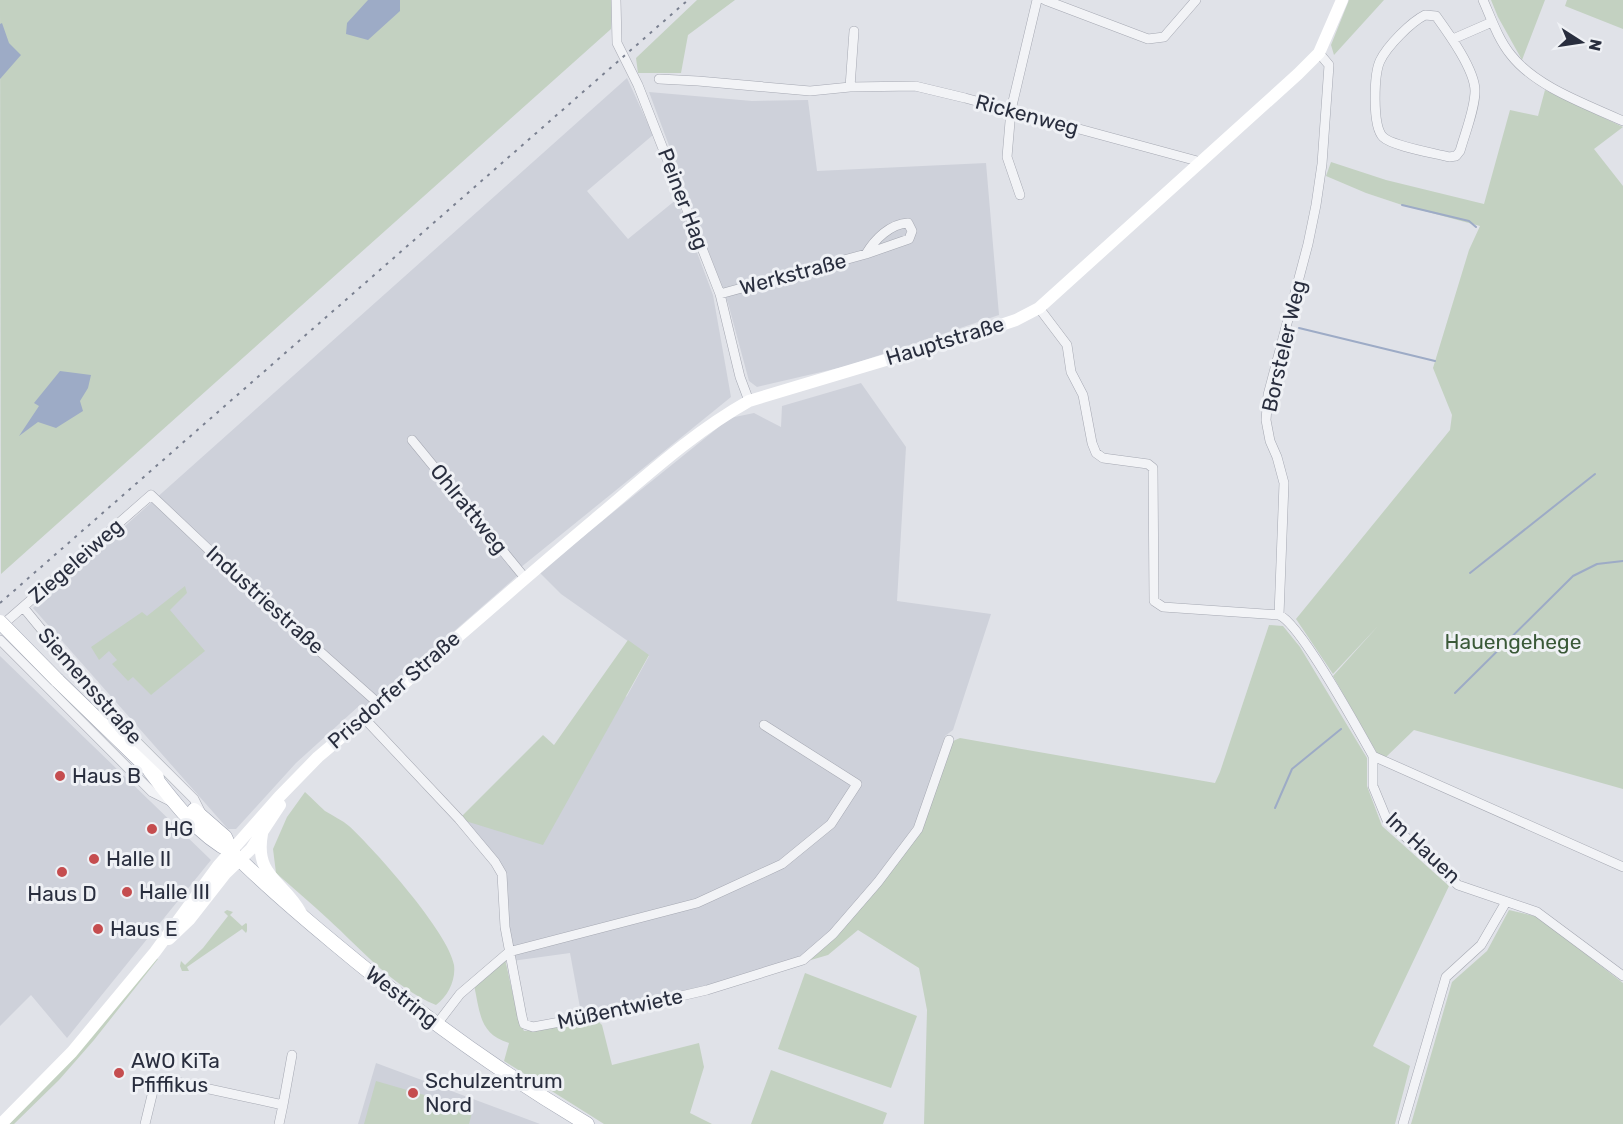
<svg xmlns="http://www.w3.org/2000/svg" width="1623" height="1124" font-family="Rubik,sans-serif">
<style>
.built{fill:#ced1da}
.green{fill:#c3d1c1}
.water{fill:#9dabc6}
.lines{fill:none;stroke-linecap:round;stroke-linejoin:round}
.stream{stroke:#9dabc6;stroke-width:2}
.minor-casing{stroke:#a5a8b2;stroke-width:10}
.primary-casing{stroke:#a0a5b3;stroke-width:15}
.minor{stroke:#f2f3f6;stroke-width:9}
.secondary{stroke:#fff;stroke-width:12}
.primary{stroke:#fff;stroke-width:14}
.rail{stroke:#7a8090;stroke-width:2;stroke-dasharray:3 6;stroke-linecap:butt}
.primary-bridge-casing{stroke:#a0a5b3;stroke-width:15;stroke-linecap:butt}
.primary-bridge{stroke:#fff;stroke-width:14}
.poi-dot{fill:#c54d4f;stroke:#eff1f5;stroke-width:2}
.labels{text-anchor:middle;stroke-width:6;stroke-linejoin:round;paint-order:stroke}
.street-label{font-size:21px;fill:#292e3e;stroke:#eff1f5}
.park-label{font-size:21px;fill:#3a5938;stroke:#eff1f5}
.poi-label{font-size:21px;fill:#292e3e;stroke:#eff1f5;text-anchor:start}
</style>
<rect width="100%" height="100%" fill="#e0e2e8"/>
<path class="built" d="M 627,78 L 653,135 L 587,191 L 628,239 L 677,199 L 713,295 L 731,397 L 515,572 L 517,576 L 365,709 L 360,705 L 296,763 L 236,829 L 228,829 L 33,608 Z
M 649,92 L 752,101 L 808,100 L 817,171 L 986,163 L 999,315 L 847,366 L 757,387 L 749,381 L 728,303 Z
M 861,383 L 906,447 L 897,601 L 991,614 L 953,730 L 945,736 L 916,823 L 876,879 L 831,931 L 803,956 L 699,988 L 581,1013 L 570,953 L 512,961 L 501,880 L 482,846 L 459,819 L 627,696 L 649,656 L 561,594 L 539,572 L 730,418 L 754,413 L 781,427 L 782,406 Z
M 0,656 L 211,860 L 67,1038 L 31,995 L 0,1026 Z
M 376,1063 L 540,1124 L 358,1124 Z"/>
<path class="green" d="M 0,0 L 612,0 L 611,29 L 1,574 Z
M 697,0 L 735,0 L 688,35 L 681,73 L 638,73 L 636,58 Z
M 1349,0 L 1384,0 L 1334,55 L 1331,45 Z
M 1491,0 L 1545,0 L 1522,60 L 1498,17 Z
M 1567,0 L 1623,0 L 1623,29 L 1565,6 Z
M 1545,90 L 1623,127 L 1594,149 L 1623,186 L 1623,789 L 1414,730 L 1386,757 L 1377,753 L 1333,676 L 1378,626 L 1333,674 L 1296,619 L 1450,430 L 1452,415 L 1433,368 L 1469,250 L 1480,226 L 1402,205 L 1366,193 L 1326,176 L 1331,162 L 1386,180 L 1484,204 L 1510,110 L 1538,116 Z
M 185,586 L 187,593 L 170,610 L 205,651 L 151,695 L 133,677 L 128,681 L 112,664 L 117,660 L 109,651 L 99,660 L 91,647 L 142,612 L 147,616 Z
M 1269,625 L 1283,626 L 1300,647 L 1367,758 L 1367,786 L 1382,826 L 1449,886 L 1373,1046 L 1410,1066 L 1395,1124 L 924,1124 L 927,1010 L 919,968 L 858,930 L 828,955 L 804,962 L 920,830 L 953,741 L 960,738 L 1215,783 L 1220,772 Z
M 628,640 L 649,655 L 543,845 L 459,819 L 543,735 L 554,745 Z
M 305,792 C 312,798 318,805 325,811 C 333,816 342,820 349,826 C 374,849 449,933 454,965 C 456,980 448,996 436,1005 C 393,987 362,950 328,919 C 311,903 293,888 276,873 L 273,849 L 287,817 Z
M 227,910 L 233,912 L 230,915 L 242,926 L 246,923 L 247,924 L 247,931 L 246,933 L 242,929 L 187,967 L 189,971 L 182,971 L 180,966 L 181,961 L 185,965 L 203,948 L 228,916 L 224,912 Z
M 1509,910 L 1538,917 L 1623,983 L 1623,1124 L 1411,1124 L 1452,982 L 1487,951 Z
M 156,958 L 158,959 L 94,1040 L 59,1080 L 14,1124 L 9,1124 Z
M 505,959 L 518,1017 L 524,1031 L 599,1022 L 602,1025 L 612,1065 L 699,1043 L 704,1067 L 690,1113 L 712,1124 L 604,1124 L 504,1061 L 509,1043 C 479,1034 480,1012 474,985 Z
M 805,973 L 917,1016 L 891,1088 L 778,1049 Z
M 771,1070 L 887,1113 L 883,1124 L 751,1124 Z
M 376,1081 L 473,1109 L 469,1124 L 364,1124 Z"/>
<path class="water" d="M 368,0 L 400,0 L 400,11 L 368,40 L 346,34 L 347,23 Z
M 2,23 L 9,43 L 21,55 L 0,79 L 0,24 Z
M 60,371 L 91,375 L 88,388 L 80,401 L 83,411 L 56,428 L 38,422 L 19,436 L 39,406 L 34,403 Z"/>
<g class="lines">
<path class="stream" d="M 1402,205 L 1469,221 L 1476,227
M 1299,328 L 1435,361
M 1470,573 L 1595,474
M 1455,693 L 1573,576 L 1597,564 L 1623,561
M 1275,808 L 1292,769 L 1341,729"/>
<g class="minor-casing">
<path id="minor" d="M 616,0 L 617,43 L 638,85 L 720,294 L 740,377 L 749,401
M 1045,0 L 1148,39 L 1164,37 L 1196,0
M 1483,0 C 1491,18 1498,39 1511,55 C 1536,87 1586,104 1623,121
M 1425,15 L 1436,16 C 1449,34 1475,70 1475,91 C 1475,109 1465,133 1460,151 L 1456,156 L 1449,157 C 1434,153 1392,146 1383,137 C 1372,126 1374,74 1380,61 C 1387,46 1411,22 1425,15 Z
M 1453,39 L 1492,22
M 1319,53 L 1329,65 L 1322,164 L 1316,205 L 1308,244 L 1268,395 L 1266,420 L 1270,441 L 1277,457 L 1284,483 L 1279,615 C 1300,623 1359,731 1373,756
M 659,79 L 698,81 L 810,91 L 850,87 L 915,86 L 965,98 L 1201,162
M 850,87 L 854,31
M 1020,195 L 1007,157 L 1011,110 L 1037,0
M 720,294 L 866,254 L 909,239 L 912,231 L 908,223 C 890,224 875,239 866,254
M 1039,308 L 1067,345 L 1071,372 L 1083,395 L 1092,443 L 1096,453 L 1103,458 L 1148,464 L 1153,468 L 1154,601 L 1163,607 L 1279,615
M 412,440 L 525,578
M 23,607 L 121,726 L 194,799 L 202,815
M 0,627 L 151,495 L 261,599 L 379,704
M 0,640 L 152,792 L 172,802
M 364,718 L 459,819 L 495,862 L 502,874 L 505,927 L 522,1017 L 524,1024 L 533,1027 L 608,1013 L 707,990 L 803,960 L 833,934 L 878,882 L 918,829 L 949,740
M 1623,867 L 1373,756 L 1373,786 L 1387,820 L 1458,885 L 1537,912 L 1623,976
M 437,1024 L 460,994 L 509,952 L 697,903 L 782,864 L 831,824 L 857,784 L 764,725
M 145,1124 L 154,1087 L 163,1079 L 283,1105 L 292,1055
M 279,1124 L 283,1105
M 1403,1124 L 1446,977 L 1481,945 L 1506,902"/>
</g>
<g class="primary-casing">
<path id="primary" d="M 57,680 L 157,777
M 150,771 C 172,800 198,835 232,852 C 264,884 299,914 334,943 C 414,1010 497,1071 587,1124
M 194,810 L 225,837 L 232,852"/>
</g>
<use href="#minor" class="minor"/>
<path class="secondary" d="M 262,834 C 254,877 284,881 301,913
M 169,939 L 189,920 L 225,874 L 251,849 L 280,805
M 1,1124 L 72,1052 L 155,952 L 218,866 L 279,797 L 318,757 C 411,679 501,598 594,520 C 644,478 692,433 749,401 L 986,330 L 1016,320 L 1039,308 L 1298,74 L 1319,53 L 1342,0"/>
<use href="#primary" class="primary"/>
<path class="rail" d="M 0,603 L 688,0"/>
<g class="primary-bridge-casing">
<path id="primary-bridge" d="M 0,622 L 57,680"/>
</g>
<use href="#primary-bridge" class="primary-bridge"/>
</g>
<g class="poi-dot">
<circle cx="60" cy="776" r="6"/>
<circle cx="152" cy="829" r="6"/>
<circle cx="94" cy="859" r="6"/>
<circle cx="62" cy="872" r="6"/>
<circle cx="127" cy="892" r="6"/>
<circle cx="98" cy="929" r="6"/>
<circle cx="119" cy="1073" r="6"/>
<circle cx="413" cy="1093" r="6"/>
</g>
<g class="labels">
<g class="street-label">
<text transform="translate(1027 115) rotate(15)" y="7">Rickenweg</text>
<text transform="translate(683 199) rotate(69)" y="7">Peiner Hag</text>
<text transform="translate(793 274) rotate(-15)" y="7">Werkstraße</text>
<text transform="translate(945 341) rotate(-17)" y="7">Hauptstraße</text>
<text transform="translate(1284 346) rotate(-77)" y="7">Borsteler Weg</text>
<text transform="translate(469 509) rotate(51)" y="7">Ohlrattweg</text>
<text transform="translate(76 561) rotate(-41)" y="7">Ziegeleiweg</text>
<text transform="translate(265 600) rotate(42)" y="7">Industriestraße</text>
<text transform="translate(90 686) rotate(49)" y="7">Siemensstraße</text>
<text transform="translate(394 690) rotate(-41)" y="7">Prisdorfer Straße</text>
<text transform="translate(1423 848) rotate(43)" y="7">Im Hauen</text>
<text transform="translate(402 997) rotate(38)" y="7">Westring</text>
<text transform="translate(620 1009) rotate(-12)" y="7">Müßentwiete</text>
</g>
<g class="park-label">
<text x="1513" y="649">Hauengehege</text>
</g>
<g class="poi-label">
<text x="72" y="783">Haus B</text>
<text x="164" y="836">HG</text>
<text x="106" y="866">Halle II</text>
<text x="139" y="899">Halle III</text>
<text x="62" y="901" text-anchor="middle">Haus D</text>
<text x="110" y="936">Haus E</text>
<text x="131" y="1068">AWO KiTa<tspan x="131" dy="24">Pfiffikus</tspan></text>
<text x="425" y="1088">Schulzentrum<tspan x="425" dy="24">Nord</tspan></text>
</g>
</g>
<g transform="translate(1581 42) rotate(102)" stroke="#eff1f5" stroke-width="4.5" paint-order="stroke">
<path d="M0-4.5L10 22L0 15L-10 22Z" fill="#292e3e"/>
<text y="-9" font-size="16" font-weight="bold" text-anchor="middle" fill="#292e3e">N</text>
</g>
</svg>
